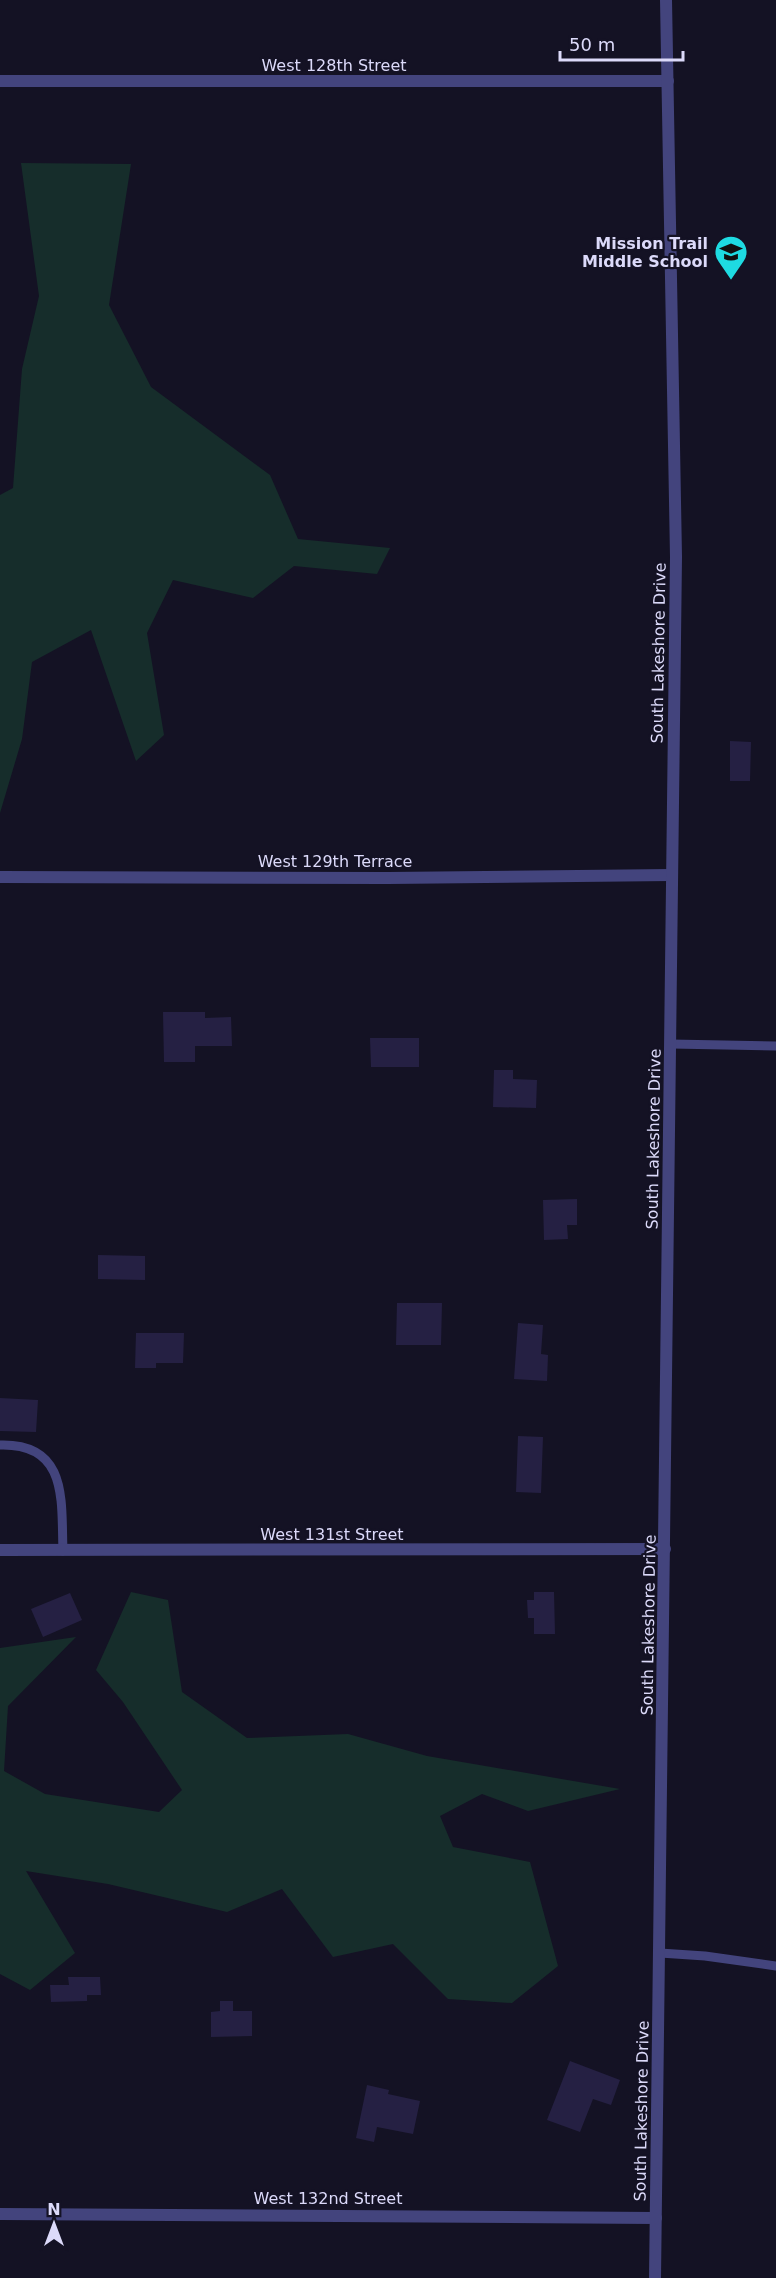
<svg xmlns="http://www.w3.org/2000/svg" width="776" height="2278" font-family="'DejaVu Sans',sans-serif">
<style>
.green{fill:#162d2b}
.building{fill:#252043}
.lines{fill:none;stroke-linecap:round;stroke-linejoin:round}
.service{stroke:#43447d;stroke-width:9}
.minor{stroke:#43447d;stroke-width:12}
.tertiary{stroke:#43447d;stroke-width:12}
.labels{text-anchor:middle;stroke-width:4.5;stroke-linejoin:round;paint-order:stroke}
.street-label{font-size:16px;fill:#dcdafa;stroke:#141224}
.poi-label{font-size:16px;font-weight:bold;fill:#dcdafa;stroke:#141224;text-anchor:end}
</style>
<rect width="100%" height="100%" fill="#141224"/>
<path class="green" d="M 21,163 L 131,164 L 109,305 L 151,387 L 270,475 L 298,539 L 390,548 L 377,574 L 294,566 L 253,598 L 173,580 L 147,633 L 164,735 L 136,761 L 91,630 L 32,662 L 22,739 L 0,813 L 0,495 L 13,488 L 22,369 L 39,296 Z
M 131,1592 L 168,1600 L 182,1692 L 247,1738 L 348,1734 L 427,1756 L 620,1789 L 528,1811 L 482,1794 L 440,1816 L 453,1847 L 530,1862 L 558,1966 L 512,2003 L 448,1999 L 393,1944 L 333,1957 L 282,1889 L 227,1912 L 108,1884 L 26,1871 L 75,1953 L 30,1990 L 0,1974 L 0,1648 L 76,1637 L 8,1706 L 4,1771 L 45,1794 L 159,1812 L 182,1790 L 123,1702 L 96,1670 Z"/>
<path class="building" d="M 730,741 L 751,742 L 750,781 L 730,781 Z
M 163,1012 L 205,1012 L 205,1018 L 231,1017 L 232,1046 L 195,1046 L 195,1062 L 164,1062 Z
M 370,1038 L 419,1038 L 419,1067 L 371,1067 Z
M 494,1070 L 513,1070 L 513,1079 L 537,1080 L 536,1108 L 493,1107 Z
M 577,1199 L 577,1225 L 567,1225 L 568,1239 L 544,1240 L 543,1200 Z
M 98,1255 L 145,1256 L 145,1280 L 98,1279 Z
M 397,1303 L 442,1303 L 441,1345 L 396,1345 Z
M 518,1323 L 543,1325 L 541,1354 L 548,1355 L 547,1381 L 514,1379 Z
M 136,1333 L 184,1333 L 183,1363 L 156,1363 L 156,1368 L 135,1368 Z
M 0,1398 L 38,1400 L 36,1432 L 0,1431 Z
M 518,1436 L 543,1437 L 541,1493 L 516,1492 Z
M 534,1592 L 554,1592 L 555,1634 L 534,1634 L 534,1618 L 528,1618 L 527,1600 L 534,1600 Z
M 70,1593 L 82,1620 L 43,1637 L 31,1609 Z
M 68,1977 L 100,1977 L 101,1995 L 87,1995 L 87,2001 L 51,2002 L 50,1985 L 69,1985 Z
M 220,2001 L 233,2001 L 233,2011 L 252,2011 L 252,2036 L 211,2037 L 211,2012 L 220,2011 Z
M 570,2061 L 620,2080 L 611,2105 L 593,2099 L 580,2132 L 547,2120 Z
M 367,2085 L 389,2090 L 388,2094 L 420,2101 L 413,2134 L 377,2127 L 374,2142 L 356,2138 Z"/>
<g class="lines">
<path class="service" d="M 671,1044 L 776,1046
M 0,1445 C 69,1443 61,1502 63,1551
M 660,1953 L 705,1956 L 776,1966"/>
<path class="minor" d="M 0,81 L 668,81
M 0,877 L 388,878 L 671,875
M 0,1550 L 665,1549
M 0,2214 L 656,2218"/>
<path class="tertiary" d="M 655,2278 L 676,557 L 666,0"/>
</g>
<defs>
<g id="school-pin" transform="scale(1.725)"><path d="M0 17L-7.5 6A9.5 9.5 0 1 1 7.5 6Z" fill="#1edbe2" stroke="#141224"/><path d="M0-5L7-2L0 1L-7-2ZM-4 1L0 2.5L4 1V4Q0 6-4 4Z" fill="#111"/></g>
</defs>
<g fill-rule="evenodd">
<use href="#school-pin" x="731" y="252"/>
</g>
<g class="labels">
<g class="street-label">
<text x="334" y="71">West 128th Street</text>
<text transform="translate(658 653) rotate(-89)" y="6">South Lakeshore Drive</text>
<text x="335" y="867">West 129th Terrace</text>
<text transform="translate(653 1139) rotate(-89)" y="6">South Lakeshore Drive</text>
<text x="332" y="1540">West 131st Street</text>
<text transform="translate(648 1625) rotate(-89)" y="6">South Lakeshore Drive</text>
<text transform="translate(641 2111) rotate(-89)" y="6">South Lakeshore Drive</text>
<text x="328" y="2204">West 132nd Street</text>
</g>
<g class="poi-label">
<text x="708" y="249">Mission Trail<tspan x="708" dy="18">Middle School</tspan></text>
</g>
</g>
<g transform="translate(54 2224)" stroke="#141224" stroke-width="4.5" paint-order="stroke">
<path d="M0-4.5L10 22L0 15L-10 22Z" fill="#dcdafa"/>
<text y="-9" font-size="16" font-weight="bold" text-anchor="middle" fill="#dcdafa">N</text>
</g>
<path d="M560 51v9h123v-9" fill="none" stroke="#dcdafa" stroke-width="3"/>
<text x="569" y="51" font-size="18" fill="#dcdafa" stroke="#141224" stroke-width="4.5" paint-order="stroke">50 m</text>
</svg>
